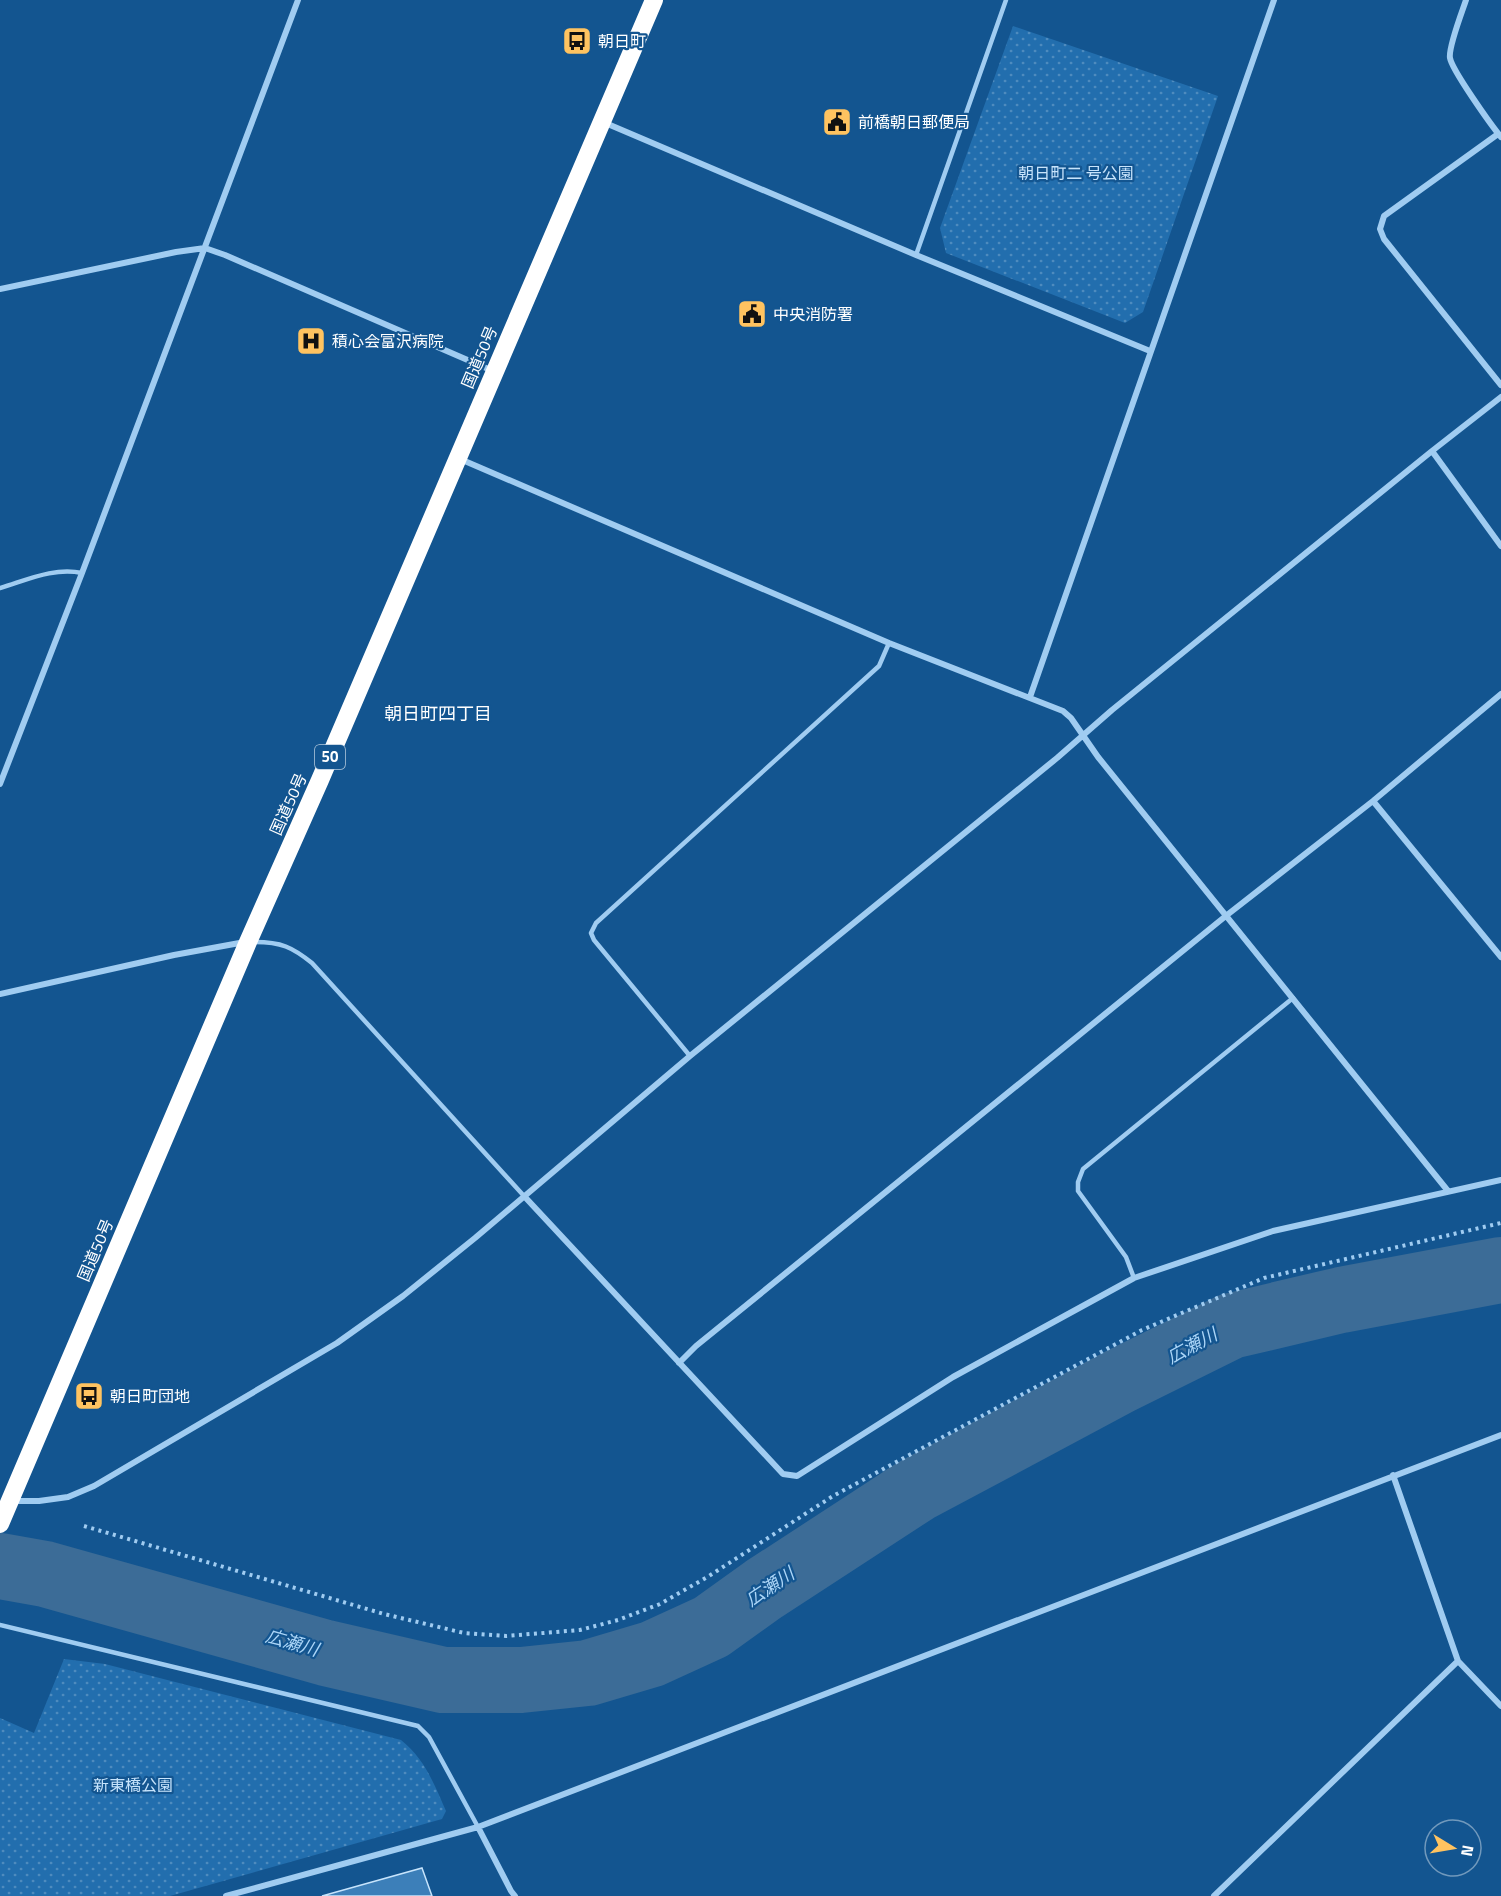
<svg xmlns="http://www.w3.org/2000/svg" width="1501" height="1896" font-family="'Titillium Web','Noto Sans JP',sans-serif">
<style>
.park{fill:url(#park-dots)}
.lines{fill:none;stroke-linecap:round;stroke-linejoin:round}
.river{stroke:#3c6c97;stroke-width:66}
.building{fill:#3c7fb9;stroke:#c7e4fc;stroke-width:1.5}
.path{stroke:#a0ccf1;stroke-width:4;stroke-dasharray:3 4.5;stroke-linecap:butt}
.lane{stroke:#a0ccf1;stroke-width:4.5}
.street{stroke:#a0ccf1;stroke-width:6}
.highway{stroke:#fff;stroke-width:18}
.labels{text-anchor:middle;stroke-width:4.5;stroke-linejoin:round;paint-order:stroke}
.shield{fill:#135590;stroke:#b8ccde;stroke-width:1.5}
.shield-label{font-size:15px;font-weight:bold;fill:#fff}
.poi-label{font-size:16px;fill:#fff;stroke:#135590;text-anchor:start}
.park-label{font-size:16px;fill:#c7e4fc;stroke:#135590}
.street-label{font-size:16px;fill:#fff;stroke:#135590}
.neighbourhood-label{font-size:18px;fill:#fff;stroke:#135590}
.water-label{font-size:18px;font-style:italic;fill:#acd6f8;stroke:#135590}
</style>
<defs>
<pattern id="park-dots" width="8" height="8" patternUnits="userSpaceOnUse" patternTransform="scale(1.5)"><rect width="8" height="8" fill="#226eae"/><path d="M2 2h.1M6 6h.1" fill="none" stroke="#4e8bbe" stroke-width="1.8" stroke-linecap="round"/></pattern>
</defs>
<rect width="100%" height="100%" fill="#135590"/>
<path class="park" d="M 1013,26 L 1218,96 L 1143,312 L 1125,323 L 946,253 L 940,228 Z
M 64,1659 L 105,1664 L 401,1740 C 425,1759 434,1784 446,1811 L 442,1819 L 170,1896 L 0,1896 L 0,1718 L 34,1733 Z"/>
<g class="lines">
<path class="river" d="M 0,1566 L 45,1574 L 326,1653 L 443,1680 L 521,1680 L 588,1673 L 652,1654 L 711,1627 L 764,1589 L 916,1490 L 1120,1381 L 1231,1326 L 1341,1300 L 1501,1270"/>
</g>
<path class="building" d="M 422,1868 L 432,1896 L 322,1896 Z"/>
<g class="lines">
<path class="path" d="M 84,1526 L 384,1614 L 464,1633 L 506,1636 L 580,1630 L 618,1620 L 660,1604 L 709,1576 L 833,1496 L 1142,1330 L 1264,1278 L 1501,1223"/>
<path class="lane" d="M 916,255 L 1006,0
M 0,588 C 27,580 54,567 82,573
M 255,942 C 281,942 292,947 312,963 L 524,1196
M 690,1056 L 594,940 L 591,933 L 596,923 L 879,666 L 889,643
M 1134,1278 L 1126,1257 L 1078,1191 L 1078,1182 L 1083,1169 L 1293,998
M 0,1625 L 418,1726 L 429,1737 L 478,1827"/>
<path class="street" d="M 1466,0 C 1462,12 1448,48 1450,58 C 1452,70 1491,125 1501,137
M 603,122 L 916,255 L 1150,351
M 1498,134 L 1384,216 L 1380,229 L 1384,239 L 1501,385
M 0,289 L 176,252 L 205,248 L 225,255 L 493,371
M 1501,397 L 1432,451 L 1501,546
M 460,459 L 889,643 L 1063,711 L 1071,718 L 1098,757 L 1448,1191
M 1030,697 L 1274,0
M 0,784 L 82,573 L 298,0
M 1373,801 L 1501,957
M 0,994 L 174,955 L 245,942
M 524,1196 L 783,1474 L 797,1476 L 953,1377 L 1134,1278 L 1273,1231 L 1501,1180
M 679,1363 L 696,1346 L 1227,915 L 1373,801 L 1501,694
M 1393,1475 L 1458,1661 L 1501,1706
M 13,1501 L 39,1501 L 68,1497 L 94,1486 L 337,1343 L 403,1296 L 475,1238 L 690,1056 L 1057,758 L 1112,710 L 1432,451
M 478,1827 L 511,1891 L 515,1896
M 226,1896 L 478,1827 L 1501,1435
M 1214,1896 L 1458,1661"/>
<path class="highway" d="M 0,1524 L 248,942 L 320,780 L 654,0"/>
</g>
<defs>
<g id="bus-square" transform="scale(1.5)"><rect x="-9" y="-9" width="18" height="18" rx="4" fill="#ffc360" stroke="#135590"/><path d="M-5-6H5V4H4V6H2V4H-2V6H-4V4H-5ZM-3.5-4V0h7V-4ZM-3.5 1.2v1.5H-2V1.2ZM2 1.2v1.5H3.5V1.2Z" fill="#111"/></g>
<g id="civic-square" transform="scale(1.5)"><rect x="-9" y="-9" width="18" height="18" rx="4" fill="#ffc360" stroke="#135590"/><path d="M-.6-6.5H3V-4.5H.6V-3L4-1V1h2V6H-6V1h2V-1L-.6-3ZM-1.2 2.5V6h2.4V2.5Z" fill="#111"/></g>
<g id="hospital-square" transform="scale(1.5)"><rect x="-9" y="-9" width="18" height="18" rx="4" fill="#ffc360" stroke="#135590"/><path d="M-5-5h3v3.5h4V-5h3V5h-3V1.5h-4V5h-3Z" fill="#111"/></g>
</defs>
<g fill-rule="evenodd">
<use href="#bus-square" x="577" y="41"/>
<use href="#civic-square" x="837" y="122"/>
<use href="#civic-square" x="752" y="314"/>
<use href="#hospital-square" x="311" y="341"/>
<use href="#bus-square" x="89" y="1396"/>
</g>
<g class="labels">
<rect class="shield" x="315" y="745" width="30" height="24" rx="4.5"/>
<g class="shield-label">
<text x="330" y="762">50</text>
</g>
<g class="poi-label">
<text x="598" y="47">朝日町</text>
<text x="858" y="128">前橋朝日郵便局</text>
<text x="773" y="320">中央消防署</text>
<text x="332" y="347">積心会富沢病院</text>
<text x="110" y="1402">朝日町団地</text>
</g>
<g class="park-label">
<text x="1076" y="179">朝日町二 号公園</text>
<text x="133" y="1791">新東橋公園</text>
</g>
<g class="street-label">
<text transform="translate(479 357) rotate(-67)" y="6">国道50号</text>
<text transform="translate(288 804) rotate(-66)" y="6">国道50号</text>
<text transform="translate(95 1250) rotate(-67)" y="6">国道50号</text>
</g>
<g class="neighbourhood-label">
<text x="438" y="720">朝日町四丁目</text>
</g>
<g class="water-label">
<text transform="translate(1192 1346) rotate(-28)" y="6">広瀬川</text>
<text transform="translate(770 1587) rotate(-34)" y="6">広瀬川</text>
<text transform="translate(292 1643) rotate(16)" y="6">広瀬川</text>
</g>
</g>
<g transform="translate(1453 1848) rotate(101)"><circle r="28" fill="#135590" stroke="#7199bc" stroke-width="1.5"/>
<path d="M0-4.5L10 22L0 15L-10 22Z" fill="#ffc360"/>
<text y="-9" font-size="16" font-weight="bold" text-anchor="middle" fill="#ffffff">N</text>
</g>
</svg>
